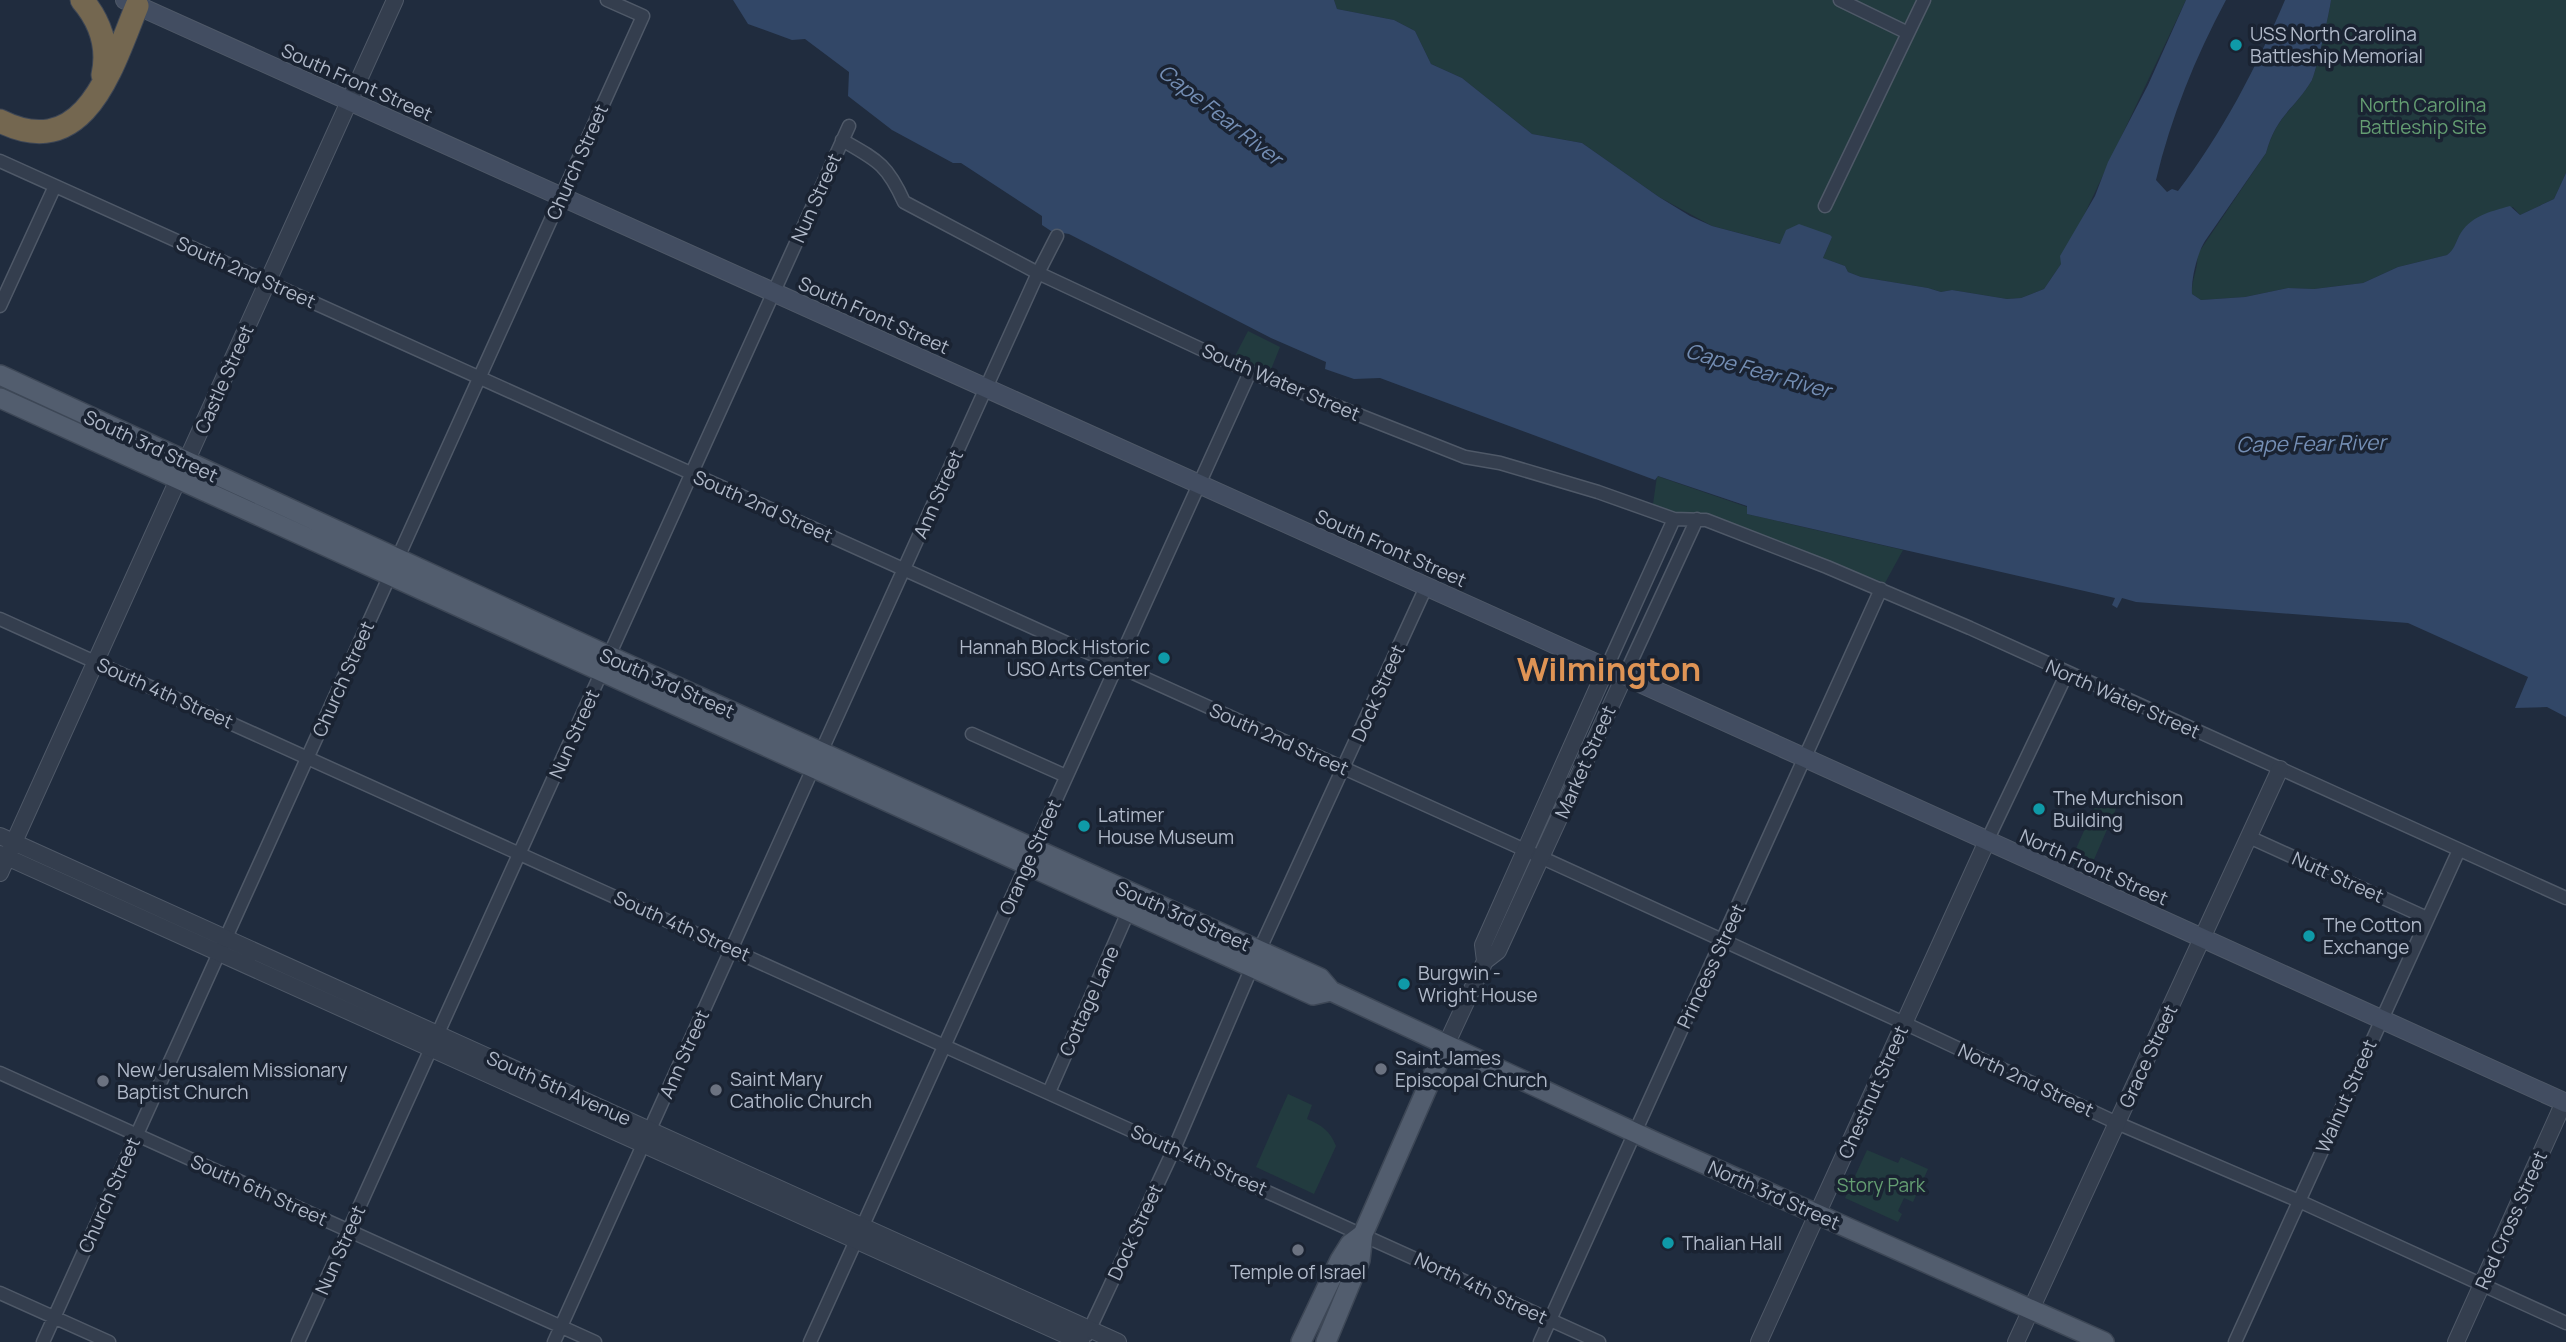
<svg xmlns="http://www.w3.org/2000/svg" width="2566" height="1342" font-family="Manrope,sans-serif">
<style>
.green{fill:#223b3f}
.water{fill:#324767}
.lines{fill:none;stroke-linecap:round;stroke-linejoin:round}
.minor-casing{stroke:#4f5968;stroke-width:15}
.tertiary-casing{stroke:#4f5968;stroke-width:18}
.secondary-casing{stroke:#4f5968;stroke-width:20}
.primary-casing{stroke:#3d4756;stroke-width:22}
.motorway-casing{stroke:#3d4655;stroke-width:25}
.minor{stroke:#343e4e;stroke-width:12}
.tertiary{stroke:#343e4e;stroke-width:16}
.secondary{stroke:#424d61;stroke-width:18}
.primary{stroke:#525d6e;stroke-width:19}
.motorway{stroke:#746750;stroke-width:23}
.culture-dot{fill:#0f9aa8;stroke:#1a2332;stroke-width:2.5}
.worship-dot{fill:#6b7280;stroke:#1a2332;stroke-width:2.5}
.labels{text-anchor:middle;stroke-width:7;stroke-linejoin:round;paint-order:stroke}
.poi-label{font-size:19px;fill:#b0b9c9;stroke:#1a2332;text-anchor:start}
.street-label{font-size:19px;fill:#b0b9c9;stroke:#1a2332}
.park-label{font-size:19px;fill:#649d72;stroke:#1a2332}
.water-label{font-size:21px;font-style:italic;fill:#748eb4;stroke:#1a2332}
.town-label{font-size:33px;font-weight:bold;fill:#df9455;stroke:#1a2332}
</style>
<rect width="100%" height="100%" fill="#202c3e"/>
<path class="green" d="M 1334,0 L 2186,0 L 2061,264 L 2044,289 L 2021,298 L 2007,299 L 1952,290 L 1941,292 L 1928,288 L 1861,277 L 1848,272 L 1845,266 L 1823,258 L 1832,237 L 1819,232 L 1781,244 L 1712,226 L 1659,197 L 1582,143 L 1532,134 L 1462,78 L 1431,64 L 1415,31 L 1394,20 L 1337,9 Z
M 2331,0 L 2566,0 L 2566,173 L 2554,199 L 2520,215 L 2513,207 L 2459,236 L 2453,250 L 2447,255 L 2398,267 L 2363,283 L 2314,289 L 2288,288 L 2245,297 L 2201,300 L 2192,294 C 2191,280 2199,268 2197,255 L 2266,153 C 2276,116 2295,109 2312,80 C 2316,73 2330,10 2331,0 Z
M 1248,331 L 1280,347 L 1270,372 L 1235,356 Z
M 1657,476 L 1747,507 L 1747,514 L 1903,550 L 1885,583 L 1706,515 L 1675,514 L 1653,504 Z
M 2101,793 L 2119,802 L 2089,871 L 2070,862 Z
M 1288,1094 L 1312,1105 L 1307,1119 C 1322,1125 1330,1131 1336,1146 L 1314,1194 L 1256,1167 Z
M 1867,1150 L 1898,1163 L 1901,1157 L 1928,1169 L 1913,1202 L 1904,1198 L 1898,1211 L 1902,1214 L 1898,1222 L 1845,1198 Z"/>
<path class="water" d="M 733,0 L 1334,0 L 1337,9 L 1394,20 L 1415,31 L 1431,64 L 1462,78 L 1532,134 L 1582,143 L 1659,197 L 1690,216 L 1712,226 L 1780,244 L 1786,230 L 1799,224 L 1830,235 L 1832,237 L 1823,258 L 1845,266 L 1848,272 L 1861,277 L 1928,288 L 1941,292 L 1952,290 L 2007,299 L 2021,298 L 2044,289 L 2061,264 L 2060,256 L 2095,196 L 2108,162 L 2148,85 L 2186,0 L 2226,0 C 2195,58 2171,117 2156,180 L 2167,192 L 2172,189 L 2178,191 C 2223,132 2256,68 2285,0 L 2331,0 C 2330,10 2316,73 2312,80 C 2295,109 2276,115 2266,153 L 2205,241 C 2197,254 2191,279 2192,294 L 2201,300 L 2245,297 L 2288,288 L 2314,289 L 2363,283 L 2398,267 L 2447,255 C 2454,250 2455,244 2459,236 C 2470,216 2489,212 2510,206 L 2520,215 L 2554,199 L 2566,173 L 2566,717 L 2547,707 L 2515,708 L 2528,677 L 2408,623 L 2136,602 L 2122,598 L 2117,608 L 2112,605 L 2115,598 L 1747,514 L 1747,506 L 1658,476 L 1655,480 L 1380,378 L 1354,379 L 1325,369 L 1326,362 L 1271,338 L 1069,234 L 1051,231 L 1042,225 L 1042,216 L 961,163 L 953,163 L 892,130 L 848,96 L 849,72 L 805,39 L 792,40 L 748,24 Z"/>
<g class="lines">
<g class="minor-casing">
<path id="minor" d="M 1840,0 L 1908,33
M 842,140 C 877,160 887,164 904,202 L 1038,273 L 1250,372 L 1465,457 L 1500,463 L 1598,492 L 1674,519 L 1706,520 L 1827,567 L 1970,628 L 2566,898
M 0,161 L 1514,845 L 1904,1023 L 2117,1123 L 2299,1201 L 2566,1323
M 1825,206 L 1924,0
M 0,306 L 55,186
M 0,619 L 1599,1342
M 1606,669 L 1674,519
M 1624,677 L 1697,519
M 972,734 L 1066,776
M 821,752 L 1038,273 L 1057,236
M 2249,837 L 2427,918
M 1987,841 L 2067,673
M 1259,951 L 1426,587
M 0,1073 L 595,1342
M 1049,1092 L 1129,910
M 0,1293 L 109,1342
M 1087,1335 L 1174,1149 L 1252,967
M 43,1342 L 643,16 L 607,0
M 298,1342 L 849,126
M 554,1342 L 814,766
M 810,1342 L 1250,372
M 1540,1342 L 1881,589
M 2235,1342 L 2459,850"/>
</g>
<g class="tertiary-casing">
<path id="tertiary" d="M 0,836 L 1118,1342
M 0,854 L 1081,1342
M 0,873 L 395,0
M 1485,961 L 1483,945 L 1606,669
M 1446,1045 L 1485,961 L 1498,951 L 1624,677
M 1759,1342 L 1987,841
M 2016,1342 L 2280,769
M 2456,1342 L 2564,1102"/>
</g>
<g class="secondary-casing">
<path id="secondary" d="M 125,0 L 1534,635 L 2566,1103"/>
</g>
<g class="primary-casing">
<path id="primary" d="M 0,375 L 609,656 L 1320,978 L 1331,991 L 1653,1141 L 2104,1342
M 0,398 L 1313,995 L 1331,991
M 1301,1342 L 1340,1260 L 1350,1244 L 1363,1234
M 1326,1342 L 1360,1260 L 1363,1234 L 1446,1045"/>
</g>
<g class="motorway-casing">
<path id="motorway" d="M 82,0 C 100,21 109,47 103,75
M 0,121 C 86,164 112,66 137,6"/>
</g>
<use href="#minor" class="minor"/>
<use href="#tertiary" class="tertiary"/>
<use href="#secondary" class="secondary"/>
<use href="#primary" class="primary"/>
<use href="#motorway" class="motorway"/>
</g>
<g class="culture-dot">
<circle cx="2236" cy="45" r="7"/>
<circle cx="1164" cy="658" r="7"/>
<circle cx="2039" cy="809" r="7"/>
<circle cx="1084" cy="826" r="7"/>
<circle cx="2309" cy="936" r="7"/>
<circle cx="1404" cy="984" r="7"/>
<circle cx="1668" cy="1243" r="7"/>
</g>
<g class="worship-dot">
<circle cx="1381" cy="1069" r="7"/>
<circle cx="103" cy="1081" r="7"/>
<circle cx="716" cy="1090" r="7"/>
<circle cx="1298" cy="1250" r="7"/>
</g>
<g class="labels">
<g class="poi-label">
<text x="2250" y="41">USS North Carolina<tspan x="2250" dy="22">Battleship Memorial</tspan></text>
<text x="1150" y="654" text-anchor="end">Hannah Block Historic<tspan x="1150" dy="22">USO Arts Center</tspan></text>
<text x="2053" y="805">The Murchison<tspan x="2053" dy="22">Building</tspan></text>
<text x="1098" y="822">Latimer<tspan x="1098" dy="22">House Museum</tspan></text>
<text x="2323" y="932">The Cotton<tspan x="2323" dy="22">Exchange</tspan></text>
<text x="1418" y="980">Burgwin -<tspan x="1418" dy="22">Wright House</tspan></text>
<text x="1395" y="1065">Saint James<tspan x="1395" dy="22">Episcopal Church</tspan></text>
<text x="117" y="1077">New Jerusalem Missionary<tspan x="117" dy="22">Baptist Church</tspan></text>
<text x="730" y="1086">Saint Mary<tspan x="730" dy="22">Catholic Church</tspan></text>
<text x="1682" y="1250">Thalian Hall</text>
<text x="1298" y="1279" text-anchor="middle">Temple of Israel</text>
</g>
<g class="street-label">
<text transform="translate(357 82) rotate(24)" y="7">South Front Street</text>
<text transform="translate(577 162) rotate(-66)" y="7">Church Street</text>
<text transform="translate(816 198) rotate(-66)" y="7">Nun Street</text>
<text transform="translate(246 272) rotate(24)" y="7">South 2nd Street</text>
<text transform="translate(874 315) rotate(24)" y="7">South Front Street</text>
<text transform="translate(224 379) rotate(-66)" y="7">Castle Street</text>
<text transform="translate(1281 382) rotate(23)" y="7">South Water Street</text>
<text transform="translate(151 446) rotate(25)" y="7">South 3rd Street</text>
<text transform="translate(938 494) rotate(-66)" y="7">Ann Street</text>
<text transform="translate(763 506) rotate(24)" y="7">South 2nd Street</text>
<text transform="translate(1391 548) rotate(24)" y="7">South Front Street</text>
<text transform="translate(343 679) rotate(-66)" y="7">Church Street</text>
<text transform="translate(667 683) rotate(24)" y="7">South 3rd Street</text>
<text transform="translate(165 693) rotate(24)" y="7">South 4th Street</text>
<text transform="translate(1378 693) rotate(-66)" y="7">Dock Street</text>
<text transform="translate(2123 699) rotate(24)" y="7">North Water Street</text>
<text transform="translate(574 734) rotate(-66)" y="7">Nun Street</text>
<text transform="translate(1279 739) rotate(24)" y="7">South 2nd Street</text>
<text transform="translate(1585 762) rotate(-66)" y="7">Market Street</text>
<text transform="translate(1030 857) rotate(-66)" y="7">Orange Street</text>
<text transform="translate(2094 867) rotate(24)" y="7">North Front Street</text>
<text transform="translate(2338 877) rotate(24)" y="7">Nutt Street</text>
<text transform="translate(1183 916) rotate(24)" y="7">South 3rd Street</text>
<text transform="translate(682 926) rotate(24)" y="7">South 4th Street</text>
<text transform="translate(1711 966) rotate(-65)" y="7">Princess Street</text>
<text transform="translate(1089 1001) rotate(-66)" y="7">Cottage Lane</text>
<text transform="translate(684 1054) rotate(-66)" y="7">Ann Street</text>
<text transform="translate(2148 1056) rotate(-65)" y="7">Grace Street</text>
<text transform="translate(2026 1080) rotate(25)" y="7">North 2nd Street</text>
<text transform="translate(559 1088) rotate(24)" y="7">South 5th Avenue</text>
<text transform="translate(1873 1092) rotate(-66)" y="7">Chestnut Street</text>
<text transform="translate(2346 1096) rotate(-66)" y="7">Walnut Street</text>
<text transform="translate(1199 1160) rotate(24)" y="7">South 4th Street</text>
<text transform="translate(259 1190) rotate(24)" y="7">South 6th Street</text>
<text transform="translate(109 1195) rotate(-66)" y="7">Church Street</text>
<text transform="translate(1774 1195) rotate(24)" y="7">North 3rd Street</text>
<text transform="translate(2511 1220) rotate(-66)" y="7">Red Cross Street</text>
<text transform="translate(1135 1232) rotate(-65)" y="7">Dock Street</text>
<text transform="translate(340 1250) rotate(-66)" y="7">Nun Street</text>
<text transform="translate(1481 1288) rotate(25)" y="7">North 4th Street</text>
</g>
<g class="park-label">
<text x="2423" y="112">North Carolina<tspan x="2423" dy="22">Battleship Site</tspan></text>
<text x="1881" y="1192">Story Park</text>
</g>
<g class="water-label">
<text transform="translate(1220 115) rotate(38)" y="7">Cape Fear River</text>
<text transform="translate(1758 371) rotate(16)" y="7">Cape Fear River</text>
<text transform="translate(2311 444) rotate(-1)" y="7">Cape Fear River</text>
</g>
<g class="town-label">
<text x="1609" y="681">Wilmington</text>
</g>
</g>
</svg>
